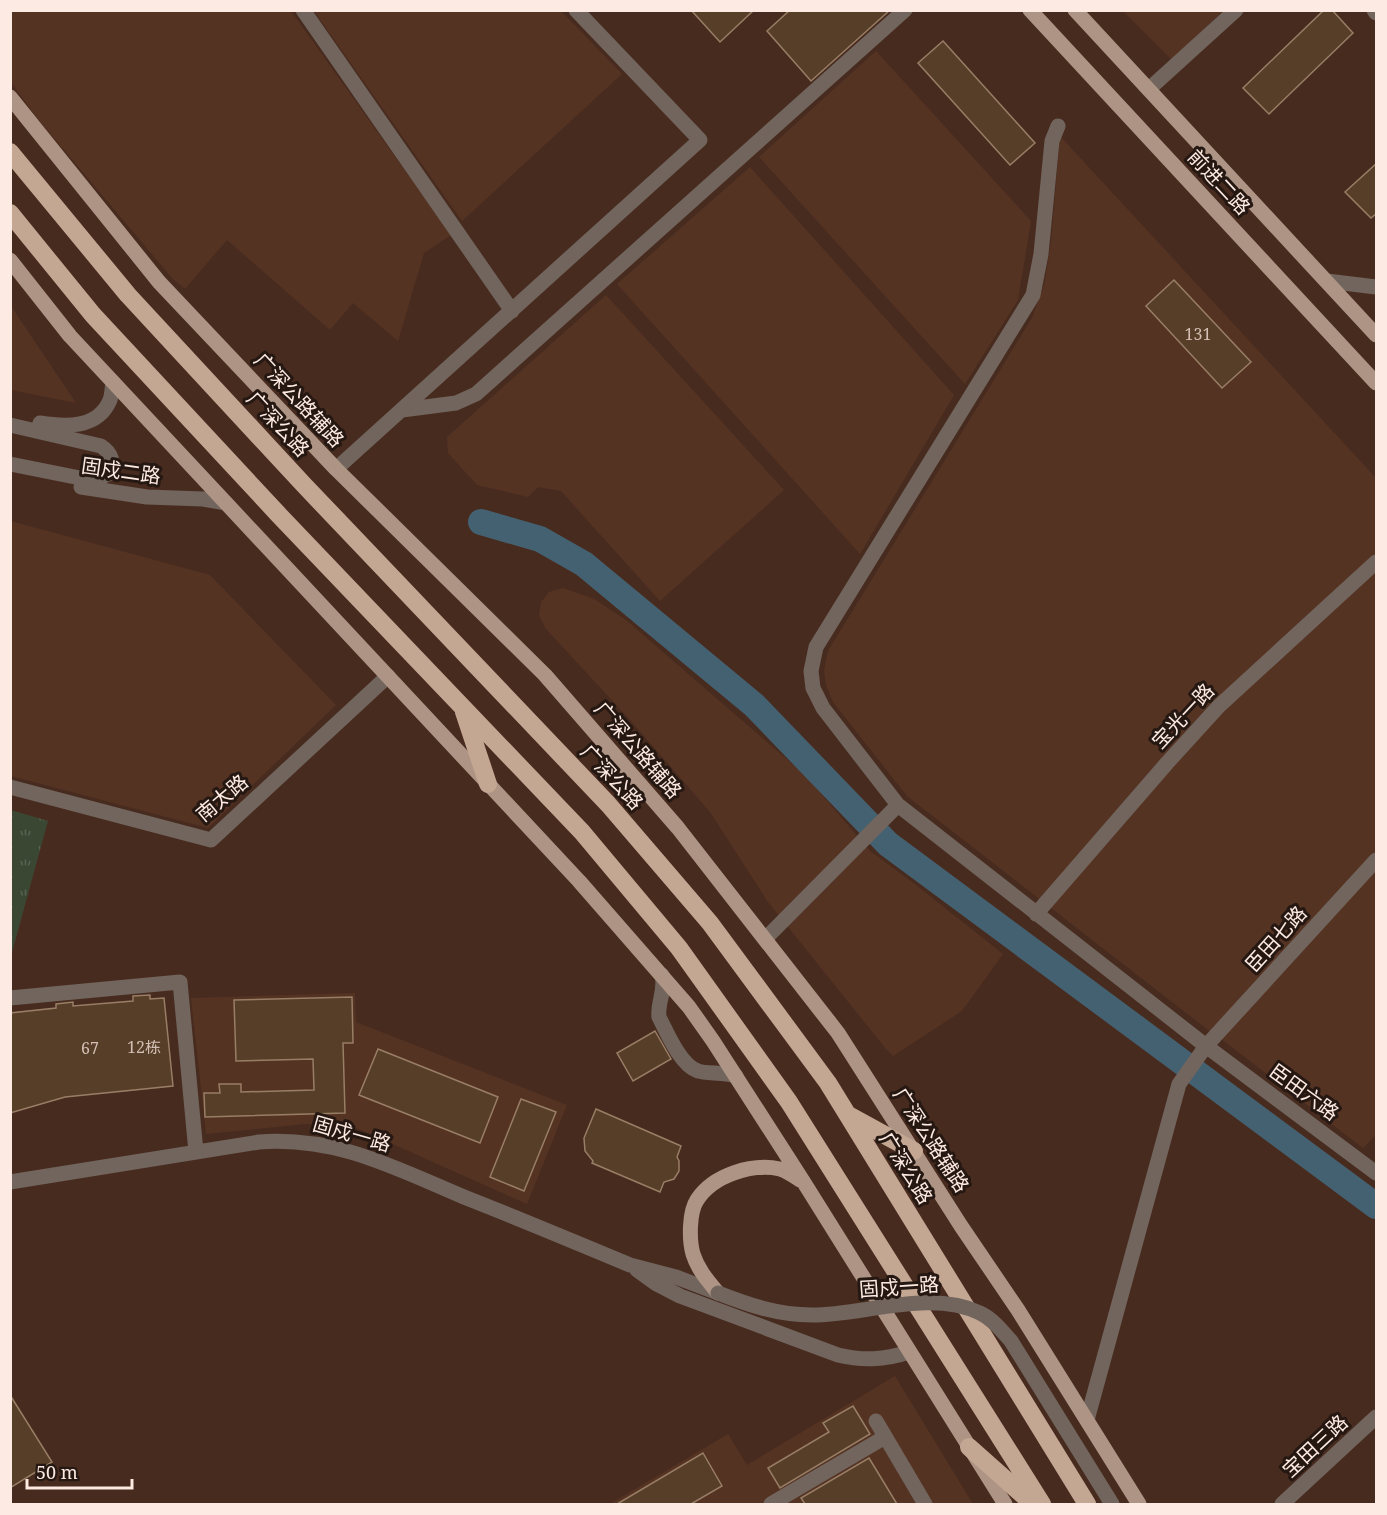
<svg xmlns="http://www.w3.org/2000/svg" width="1387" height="1515" font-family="'Noto Serif','Noto Sans SC',serif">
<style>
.built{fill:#553323}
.grass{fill:url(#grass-tufts)}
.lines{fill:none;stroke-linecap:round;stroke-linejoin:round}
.river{stroke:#446172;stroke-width:26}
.building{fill:#563e28;stroke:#997e66;stroke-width:1.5}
.minor{stroke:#71655d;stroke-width:15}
.major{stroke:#ad9484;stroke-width:15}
.highway{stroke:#c4a793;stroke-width:18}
.minor-bridge{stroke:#71655d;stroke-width:15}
.labels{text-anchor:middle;stroke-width:6;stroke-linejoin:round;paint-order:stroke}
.number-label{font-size:16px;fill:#d3bfb4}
.street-label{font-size:20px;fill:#fdeae2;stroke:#251812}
</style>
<defs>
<pattern id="grass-tufts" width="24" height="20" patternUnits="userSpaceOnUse" patternTransform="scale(1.5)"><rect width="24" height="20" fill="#3a4733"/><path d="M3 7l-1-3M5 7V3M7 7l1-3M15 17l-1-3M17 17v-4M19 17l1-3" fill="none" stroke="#576250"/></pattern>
</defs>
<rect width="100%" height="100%" fill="#482b1f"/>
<path class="built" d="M 11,11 L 291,11 L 451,235 L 424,253 L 398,341 L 353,303 L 330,330 L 227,240 L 185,289 L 172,278 L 37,118 L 11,82 Z
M 314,11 L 561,11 L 622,74 L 462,221 Z
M 1123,11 L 1223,11 L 1172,60 Z
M 876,51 L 1031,221 L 1018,300 L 965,384 L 759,157 Z
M 1060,136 L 1376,478 L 1376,851 L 1212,1033 L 907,796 L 833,702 L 826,685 L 824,671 L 828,651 L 1032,318 L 1044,285 L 1051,243 Z
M 750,167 L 954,395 L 860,554 L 617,284 Z
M 606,295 L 784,490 L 660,601 L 561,491 L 538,487 L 528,497 L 477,485 L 448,453 L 447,437 Z
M 10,306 L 11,306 L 76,403 L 11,390 Z
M 11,521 L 210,575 L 336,705 L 208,828 L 11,776 Z
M 563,588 L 594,599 L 626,620 L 805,775 L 870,851 L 916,885 L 1003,954 L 962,1011 L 893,1056 L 886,1049 L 768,902 L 710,812 L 632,722 L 546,629 L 539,615 L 541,602 L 549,592 Z
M 1376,868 L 1376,1135 L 1363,1148 L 1220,1038 Z
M 355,993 L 356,1022 L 567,1105 L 527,1204 L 359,1129 L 325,1124 L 305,1124 L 206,1134 L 191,998 Z
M 895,1376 L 973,1504 L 610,1504 L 728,1434 L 747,1465 Z"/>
<path class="grass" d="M 11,810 L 48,821 L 11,956 L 10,810 Z"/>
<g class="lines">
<path class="river" d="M 481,522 L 540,539 L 584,564 L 754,705 L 888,844 L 1376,1206"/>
</g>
<path class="building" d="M 691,10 L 754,10 L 720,42 Z
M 790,10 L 890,10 L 811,81 L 767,31 Z
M 1324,10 L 1332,10 L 1353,33 L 1269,114 L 1243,88 Z
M 943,41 L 1035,143 L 1010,165 L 918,63 Z
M 1377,163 L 1377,213 L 1371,218 L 1345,192 Z
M 1174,280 L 1251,362 L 1222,388 L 1146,306 Z
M 150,995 L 150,999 L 164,998 L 173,1086 L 65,1097 L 10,1113 L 10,1013 L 56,1008 L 56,1004 L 73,1002 L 73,1006 L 133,1001 L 133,996 Z
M 352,997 L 353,1043 L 343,1043 L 345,1113 L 205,1117 L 204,1093 L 220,1093 L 219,1084 L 241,1084 L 241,1092 L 314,1090 L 313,1059 L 236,1061 L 234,1000 Z
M 655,1031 L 671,1059 L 633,1081 L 617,1053 Z
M 378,1049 L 498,1097 L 480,1143 L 359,1095 Z
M 521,1099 L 556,1112 L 524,1191 L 490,1177 Z
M 596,1109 L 681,1146 L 677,1157 L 679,1161 L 679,1171 L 674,1179 L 664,1182 L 660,1192 L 592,1163 L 593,1161 L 585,1151 L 584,1138 Z
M 10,1395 L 52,1462 L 10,1488 Z
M 853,1406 L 870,1434 L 780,1488 L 768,1468 L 829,1432 L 823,1423 Z
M 703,1453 L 722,1486 L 691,1504 L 617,1504 Z
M 869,1458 L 897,1504 L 805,1504 L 801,1498 Z"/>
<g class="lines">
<path class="minor" d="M 303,10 L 512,311
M 1374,10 L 1376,13
M 1149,89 L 1236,10
M 1058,126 L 1052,141 L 1041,254 L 1033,295 L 816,647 L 811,671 L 813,688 L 823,708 L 898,805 L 1206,1046 L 1376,1173
M 1327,281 L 1376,287
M 402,410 L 456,403 L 476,394 L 905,10
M 40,423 C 65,427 98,429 110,400 C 112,395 112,388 113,382
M 10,425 L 101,446 C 112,453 115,463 108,474 L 95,481 L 10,464
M 336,469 L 700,140 L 576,10
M 81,487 L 147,497 L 203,499 L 226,503
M 10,787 L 211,840 L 388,676
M 1036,914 L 1167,763 L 1219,706 L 1376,562
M 765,939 L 898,805
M 662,975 C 666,992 657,1002 659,1017 C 667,1033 681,1066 698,1071 C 707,1074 723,1072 736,1076
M 10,998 L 180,982 L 196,1152
M 10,1182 L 259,1142 C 336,1136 395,1168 464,1197 C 520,1219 575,1242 630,1265 L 676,1277 L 718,1293
M 637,1270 L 655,1283 L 680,1296 L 838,1355 C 863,1361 884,1360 909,1352
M 1087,1420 L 1179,1084 L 1206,1046 L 1376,860
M 876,1421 L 925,1504
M 771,1504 L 885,1437
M 1282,1504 L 1376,1417"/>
<path class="major" d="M 1030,10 L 1376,383
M 1075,10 L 1376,335
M 10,97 L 159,282 L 336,469 L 545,675 L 678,828 L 838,1033 L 961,1226 L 1018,1310 L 1139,1504
M 10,260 L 70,336 L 579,881 L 689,1007 L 713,1041 L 803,1181 L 1005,1504
M 718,1293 C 708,1281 698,1270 693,1254 C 689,1240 689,1212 697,1200 C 713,1175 752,1163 780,1169 C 787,1171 794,1176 800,1180"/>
<path class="highway" d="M 10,152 L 128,295 L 304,485 L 608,804 L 710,923 L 828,1083 L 1087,1504
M 10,213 L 93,315 L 278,514 L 582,832 L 679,948 L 789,1102 L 1042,1504
M 464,712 L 488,784
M 850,1116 L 914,1151
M 969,1447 L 1033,1504"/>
<path class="minor-bridge" d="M 718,1293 C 749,1305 777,1315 812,1315 C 865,1315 930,1289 980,1313 C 993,1319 1002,1331 1011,1341 L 1112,1504"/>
</g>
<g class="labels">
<g class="number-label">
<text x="1198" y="340">131</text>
<text x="144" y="1053">12栋</text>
<text x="90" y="1054">67</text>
</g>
<g class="street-label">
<text transform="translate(1219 182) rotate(47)" y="7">前进二路</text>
<text transform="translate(299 400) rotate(47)" y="7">广深公路辅路</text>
<text transform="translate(278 424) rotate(47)" y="7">广深公路</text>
<text transform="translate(121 471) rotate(8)" y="7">固戍二路</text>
<text transform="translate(1183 716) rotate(-47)" y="7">宝光一路</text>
<text transform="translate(638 750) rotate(49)" y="7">广深公路辅路</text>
<text transform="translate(612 777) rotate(47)" y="7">广深公路</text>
<text transform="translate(222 798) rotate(-40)" y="7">南太路</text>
<text transform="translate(1276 939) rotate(-48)" y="7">臣田七路</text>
<text transform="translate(1304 1092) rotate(36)" y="7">臣田六路</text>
<text transform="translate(352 1134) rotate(16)" y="7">固戍一路</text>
<text transform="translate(931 1140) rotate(57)" y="7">广深公路辅路</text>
<text transform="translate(906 1168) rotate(58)" y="7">广深公路</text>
<text transform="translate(899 1287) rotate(-4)" y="7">固戍一路</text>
<text transform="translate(1315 1446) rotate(-43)" y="7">宝田三路</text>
</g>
</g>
<rect width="1387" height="1515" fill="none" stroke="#fdeae2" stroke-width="24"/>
<path d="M27 1479v9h105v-9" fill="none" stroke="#fdeae2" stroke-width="3"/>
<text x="36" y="1479" font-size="18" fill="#fdeae2" stroke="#251812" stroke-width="4.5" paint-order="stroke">50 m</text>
</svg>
